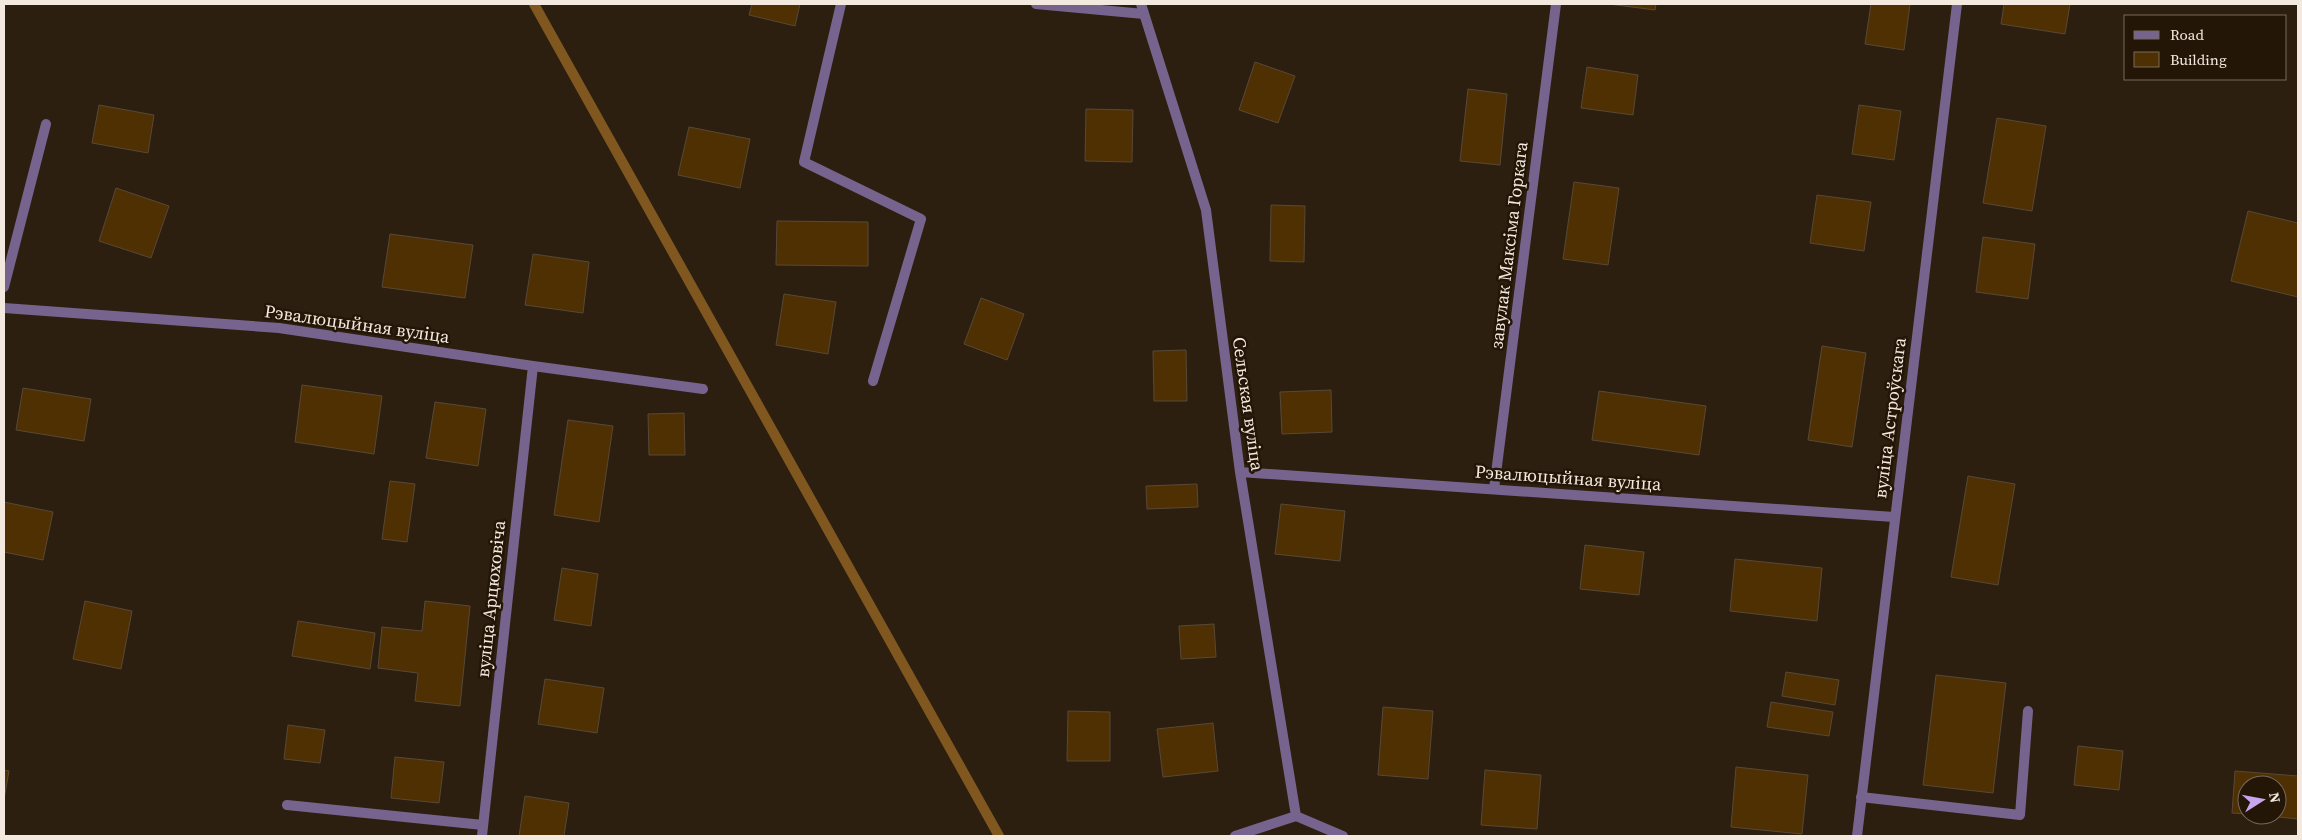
<svg xmlns="http://www.w3.org/2000/svg" width="2302" height="840" font-family="'Source Serif 4',serif">
<style>
.lines{fill:none;stroke-linecap:round;stroke-linejoin:round}
.stream{stroke:#815720;stroke-width:10}
.building{fill:#4f3003;stroke:#584837}
.service{stroke:#77648e;stroke-width:10}
.minor{stroke:#77648e;stroke-width:10}
.labels{text-anchor:middle;stroke-width:5;stroke-linejoin:round;paint-order:stroke}
.street-label{font-size:18px;fill:#f3e9df;stroke:#231606}
</style>
<rect width="100%" height="100%" fill="#2d1f0f"/>
<g class="lines">
<path class="stream" d="M 534,4 L 999,836"/>
</g>
<path class="building" d="M 752,4 L 800,4 L 795,26 L 749,15 Z
M 1609,4 L 1656,4 L 1655,10 Z
M 1871,4 L 1910,4 L 1904,50 L 1865,44 Z
M 2004,4 L 2070,4 L 2065,34 L 2001,24 Z
M 1255,62 L 1295,76 L 1278,123 L 1239,110 Z
M 1587,67 L 1638,75 L 1633,115 L 1581,108 Z
M 1468,89 L 1507,94 L 1500,165 L 1460,161 Z
M 99,105 L 154,115 L 148,153 L 92,143 Z
M 1859,105 L 1901,111 L 1894,160 L 1852,154 Z
M 1086,109 L 1133,110 L 1132,162 L 1085,161 Z
M 1997,118 L 2046,126 L 2032,211 L 1983,203 Z
M 689,127 L 750,139 L 740,188 L 678,175 Z
M 1574,182 L 1619,188 L 1608,265 L 1563,259 Z
M 116,188 L 169,206 L 151,258 L 99,241 Z
M 1817,195 L 1871,202 L 1864,251 L 1810,243 Z
M 1271,205 L 1305,206 L 1304,262 L 1270,261 Z
M 2248,211 L 2298,223 L 2298,297 L 2231,281 Z
M 777,221 L 868,222 L 868,266 L 776,265 Z
M 390,234 L 473,245 L 465,298 L 382,287 Z
M 1983,237 L 2035,244 L 2028,299 L 1976,292 Z
M 533,254 L 589,262 L 583,313 L 525,305 Z
M 784,294 L 836,302 L 828,354 L 776,345 Z
M 981,298 L 1024,314 L 1007,360 L 964,344 Z
M 1822,346 L 1866,353 L 1852,447 L 1808,440 Z
M 1186,350 L 1187,401 L 1154,401 L 1153,351 Z
M 302,385 L 382,396 L 374,454 L 295,442 Z
M 23,388 L 91,399 L 84,441 L 16,430 Z
M 1331,390 L 1332,432 L 1282,434 L 1280,392 Z
M 1599,391 L 1706,406 L 1699,455 L 1592,440 Z
M 435,402 L 486,409 L 478,466 L 426,458 Z
M 684,413 L 685,455 L 649,455 L 648,414 Z
M 568,420 L 613,426 L 599,522 L 554,515 Z
M 1968,476 L 2015,484 L 1998,585 L 1951,577 Z
M 390,481 L 415,484 L 407,542 L 382,539 Z
M 1197,484 L 1198,507 L 1147,509 L 1146,486 Z
M 4,502 L 53,512 L 43,560 L 4,552 Z
M 1281,504 L 1345,511 L 1340,561 L 1275,554 Z
M 1585,545 L 1644,552 L 1639,595 L 1580,589 Z
M 1735,559 L 1822,568 L 1817,621 L 1730,611 Z
M 562,568 L 598,574 L 591,626 L 554,620 Z
M 85,601 L 132,611 L 121,669 L 73,659 Z
M 425,601 L 470,606 L 460,706 L 415,701 L 418,673 L 378,668 L 382,627 L 422,631 Z
M 298,621 L 375,633 L 370,669 L 292,656 Z
M 1214,624 L 1216,657 L 1181,659 L 1179,626 Z
M 1786,672 L 1839,680 L 1835,705 L 1782,696 Z
M 1936,675 L 2006,683 L 1993,793 L 1923,785 Z
M 545,679 L 604,688 L 597,733 L 538,724 Z
M 1771,702 L 1833,712 L 1829,736 L 1767,727 Z
M 1383,707 L 1433,711 L 1428,779 L 1378,775 Z
M 1068,711 L 1110,712 L 1110,761 L 1067,761 Z
M 1213,723 L 1218,771 L 1163,777 L 1157,729 Z
M 288,725 L 325,730 L 320,763 L 284,759 Z
M 2078,746 L 2123,751 L 2119,790 L 2074,785 Z
M 395,757 L 444,762 L 439,803 L 391,798 Z
M 1736,767 L 1808,775 L 1802,834 L 1731,827 Z
M 4,770 L 9,771 L 4,799 Z
M 1485,770 L 1541,775 L 1537,829 L 1481,825 Z
M 2235,771 L 2298,776 L 2298,819 L 2259,815 L 2277,815 L 2277,785 L 2247,785 L 2247,814 L 2232,813 Z
M 525,796 L 569,803 L 564,836 L 519,836 Z"/>
<g class="lines">
<path class="service" d="M 841,4 L 804,162 L 921,219 L 873,381
M 1036,4 L 1144,14
M 1861,797 L 2020,815 L 2028,711
M 287,805 L 483,825"/>
<path class="minor" d="M 1141,4 L 1206,210 L 1240,472 L 1296,816
M 4,287 L 46,124
M 4,308 L 279,328 L 533,366 L 703,389
M 1240,472 L 1894,517
M 1494,489 L 1556,4
M 482,836 L 533,366
M 1235,836 L 1296,816 L 1343,836
M 1857,836 L 1957,4"/>
</g>
<g class="labels">
<g class="street-label">
<text transform="translate(1509 245) rotate(-83)" y="6">завулак Максіма Горкага</text>
<text transform="translate(357 324) rotate(8)" y="6">Рэвалюцыйная вуліца</text>
<text transform="translate(1248 404) rotate(82)" y="6">Сельская вуліца</text>
<text transform="translate(1890 418) rotate(-83)" y="6">вуліца Астроўскага</text>
<text transform="translate(1568 478) rotate(4)" y="6">Рэвалюцыйная вуліца</text>
<text transform="translate(491 599) rotate(-84)" y="6">вуліца Арцюховіча</text>
</g>
</g>
<rect width="2302" height="840" fill="none" stroke="#f3e9df" stroke-width="10"/>
<rect x="2124" y="15" width="162" height="65" fill="#231606" stroke="#766a5d"/>
<rect x="2134" y="31" width="25" height="8" fill="#77648e" stroke="#766a5d"/>
<text x="2170" y="40" font-size="15" fill="#f3e9df">Road</text>
<rect x="2134" y="52" width="25" height="15" fill="#4f3003" stroke="#766a5d"/>
<text x="2170" y="65" font-size="15" fill="#f3e9df">Building</text>
<g transform="translate(2262 800) rotate(79)"><circle r="24" fill="#231606" stroke="#766a5d"/>
<path d="M0-4L9 19L0 12L-9 19Z" fill="#c7a6ef"/>
<text y="-8" font-size="14" font-weight="bold" text-anchor="middle" fill="#f3e9df">N</text>
</g>
</svg>
